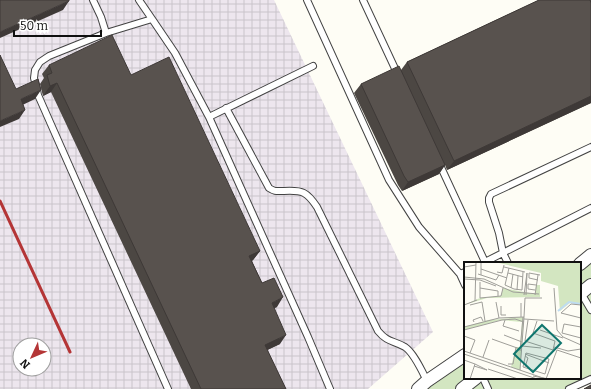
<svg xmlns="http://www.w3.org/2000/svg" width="591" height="389" font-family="Bitter,serif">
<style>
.industrial{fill:url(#industrial-grid);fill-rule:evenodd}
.park{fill:#d3e6c1}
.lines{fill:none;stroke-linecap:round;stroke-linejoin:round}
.lane-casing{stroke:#434343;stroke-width:8}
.street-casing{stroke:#434343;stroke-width:14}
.lane{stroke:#fff;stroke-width:6}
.street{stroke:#fff;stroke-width:12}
.rail{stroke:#b43536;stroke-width:3}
.wall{fill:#4c4743}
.shaded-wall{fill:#3e3937}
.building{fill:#58524e;stroke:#3e3937}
.inset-river{fill:none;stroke:#bedcf1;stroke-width:2}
.inset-road{fill:none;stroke:#9f9e99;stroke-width:1}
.view{fill:#0f766e;fill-opacity:0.15;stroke:#0f766e;stroke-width:2}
.inset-edge{fill:none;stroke:#101010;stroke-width:2}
</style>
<defs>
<pattern id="industrial-grid" width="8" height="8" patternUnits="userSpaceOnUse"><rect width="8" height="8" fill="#ede6ee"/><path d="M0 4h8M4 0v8" fill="none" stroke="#cac4cb"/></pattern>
</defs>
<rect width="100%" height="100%" fill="#fefdf5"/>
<path class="industrial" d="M 0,0 L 274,0 L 433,332 L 368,389 L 0,389 ZM 20,345 L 44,345 L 44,369 L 20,369 Z"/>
<path class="park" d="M 591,255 L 591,379 L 569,389 L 418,389 L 465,355 L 465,378 L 580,378 L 580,264 Z"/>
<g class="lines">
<g class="lane-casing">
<path id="lane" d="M 93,0 L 101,17 L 106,33
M 139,0 L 152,19
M 307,0 L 389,180 L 419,227 L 460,274 L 465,272
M 363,0 L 398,75
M 226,108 L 269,188 C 275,192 277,191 284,191 C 303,190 307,192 317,207 L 378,331 C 388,343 393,340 405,347 C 414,353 422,371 427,381
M 209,117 L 313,66
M 439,163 L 485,262
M 483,263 L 591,208
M 508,263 L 503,253 L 499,233 L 489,202 L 489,198 L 491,194 L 591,147
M 460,274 L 465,285
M 581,293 L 591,310
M 483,378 L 488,389
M 168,389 L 38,95 L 36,86 L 34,78 L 35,70 L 40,62 L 49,56 L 106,33 L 152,19 L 175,53 L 209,117 L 308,337 L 330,389
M 569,389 L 591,379"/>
</g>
<g class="street-casing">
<path id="street" d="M 580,264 L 591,255
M 580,294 L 591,285
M 418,389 L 427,381 L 465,355
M 462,389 L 476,378"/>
</g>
<use href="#lane" class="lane"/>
<use href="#street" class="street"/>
<path class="rail" d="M 0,201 L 70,352"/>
</g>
<path class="wall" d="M 539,0 L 591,0 L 591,103 L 447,170 L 445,165 L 439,174 L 402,191 L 398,185 L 354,93 L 361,84 L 401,70 L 407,62 Z
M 49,65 L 131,75 L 260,251 L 253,260 L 252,261 L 262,283 L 277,307 L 274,308 L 280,344 L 267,350 L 286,389 L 191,389 L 51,92 L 43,96 L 40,84 L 44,78 L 42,74 Z"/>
<path class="shaded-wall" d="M 69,1 L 63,10 L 0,38 L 0,32 Z
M 57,83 L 51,92 L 43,96 L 50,86 Z
M 41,90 L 35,99 L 14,109 L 21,99 Z
M 591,96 L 591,103 L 447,170 L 454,161 Z
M 25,110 L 19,119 L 0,127 L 0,121 Z
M 445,165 L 439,174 L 402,191 L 408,182 Z
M 260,251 L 253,260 L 243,265 L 249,256 Z
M 283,297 L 277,307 L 265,312 L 272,303 Z
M 286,335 L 280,344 L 259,354 L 265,345 Z"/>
<path class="building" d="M 0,0 L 69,0 L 69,1 L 0,32 Z
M 539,0 L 590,0 L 591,3 L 591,96 L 454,161 L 407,62 Z
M 112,35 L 131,75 L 169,57 L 260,251 L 249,256 L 262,283 L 274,278 L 283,297 L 272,303 L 286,335 L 265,345 L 286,389 L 201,389 L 57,83 L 50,86 L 47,75 L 52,73 L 49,65 Z
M 0,55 L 16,89 L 38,79 L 41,90 L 21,99 L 25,110 L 0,121 Z
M 399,66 L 445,165 L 408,182 L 404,176 L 361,84 Z
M 591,385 L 591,389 L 584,389 Z"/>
<g transform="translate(464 262)">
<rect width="117" height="117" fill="#fefdf5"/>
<path d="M 117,0 L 117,42 L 107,40 L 96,49 L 94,24 L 77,19 L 77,11 L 35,1 Z" fill="#d3e6c1"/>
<path d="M 72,23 L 76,23 L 76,35 L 23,36 L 0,43 L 16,36 L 37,34 L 39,26 L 71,32 ZM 60,55 L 56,108 L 47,105 L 52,85 L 56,85 L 58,60 L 37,58 L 0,68 L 0,65 L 24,58 Z" fill="#d3e6c1"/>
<path class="inset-river" d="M 94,49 L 105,40 L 117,42"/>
<path class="inset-road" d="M 0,5 L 12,3M 40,5 L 61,10M 45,6 L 41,23 L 50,27 L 58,28 L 59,10M 17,7 L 43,16M 33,10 L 38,11 L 40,3M 44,11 L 59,15M 14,12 L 32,18 L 35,13M 17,13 L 17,0M 0,15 L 20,17 L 49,30 L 75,32M 0,17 L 16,18 L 32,24M 74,18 L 65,16 L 65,11 L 76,13M 16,20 L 16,36 L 37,34 L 39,26M 16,26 L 34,29 L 34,34M 47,26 L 49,12M 90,26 L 93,68 L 99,75 L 117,83M 53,28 L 54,14M 71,28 L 64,27 L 64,22 L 72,23M 60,33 L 63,11 L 62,33M 71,33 L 74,13M 11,39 L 12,0M 32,40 L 35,56M 57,41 L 57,55M 0,43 L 13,38M 6,43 L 18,40 L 21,59M 117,43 L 107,42 L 97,51 L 117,56M 37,44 L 37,53 L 42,53M 60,55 L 61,36 L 78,36M 60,57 L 90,59M 41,58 L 39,64 L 55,69M 64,58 L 61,79 L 89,88 L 91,79 L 69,71 L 73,59M 10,60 L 9,58 L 17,55 L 19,59M 0,65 L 35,56 L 60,55 L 56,108M 117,65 L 100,62 L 98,71 L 117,76M 0,68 L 38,58 L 51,57 L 60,60M 76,68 L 99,76M 40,73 L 58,80M 0,74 L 11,78 L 6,91M 28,77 L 56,87M 58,84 L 77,86M 90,85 L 104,89 L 117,87M 0,89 L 82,117M 56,89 L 59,55M 62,91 L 85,97 L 81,112 L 59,105 ZM 0,92 L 73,117M 61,92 L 85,101M 61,94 L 64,96 L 61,105M 19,95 L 25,78M 0,98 L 11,102 L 6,117M 44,102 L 49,102 L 52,85M 10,104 L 23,108 L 11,102M 24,107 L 54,117M 69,114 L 85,117M 82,117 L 93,88 L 117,96"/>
<path class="view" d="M 78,63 L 97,81 L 69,110 L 50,92 Z"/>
<rect width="117" height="117" class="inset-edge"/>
</g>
<g transform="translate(32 357) rotate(226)"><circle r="19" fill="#ffffff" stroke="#9f9f9f"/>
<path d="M0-3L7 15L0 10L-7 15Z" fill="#b43536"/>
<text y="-6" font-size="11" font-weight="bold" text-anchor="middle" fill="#101010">N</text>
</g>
<path d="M14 30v6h87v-6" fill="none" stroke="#101010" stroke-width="2"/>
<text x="20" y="30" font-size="12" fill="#101010" stroke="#ffffff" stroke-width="3" paint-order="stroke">50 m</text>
</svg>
